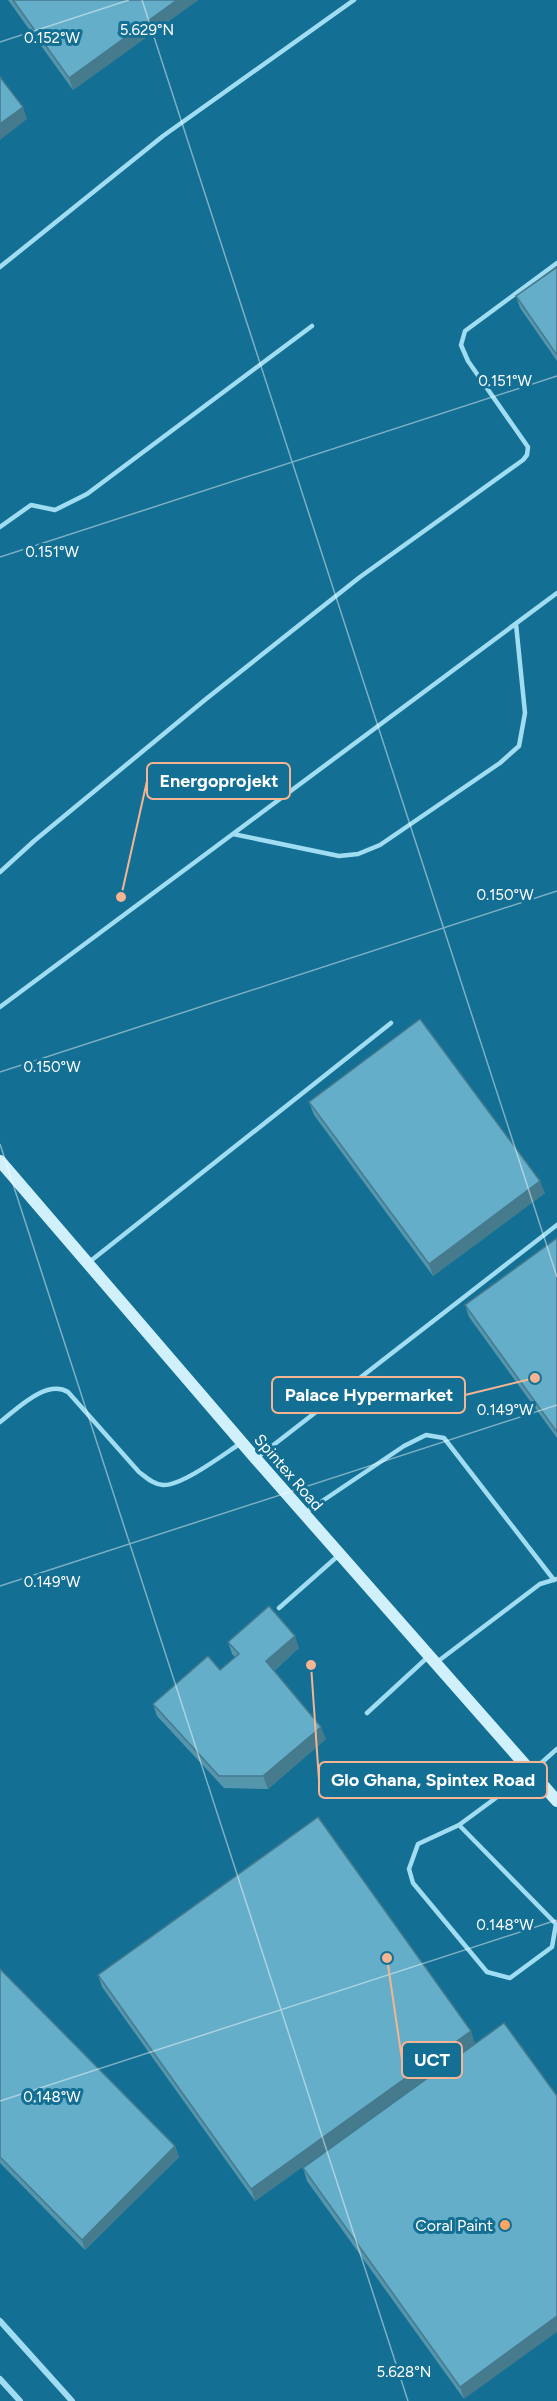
<svg xmlns="http://www.w3.org/2000/svg" width="557" height="2401" font-family="Figtree,sans-serif">
<style>
.lines{fill:none;stroke-linecap:round;stroke-linejoin:round}
.lane{stroke:#a1ddf2;stroke-width:4.5}
.street{stroke:#a1ddf2;stroke-width:6}
.secondary{stroke:#d0f0fc;stroke-width:12}
.wall{fill:#5696ad}
.shaded-wall{fill:#467a8d}
.building{fill:#64aec9;stroke:#467a8d;stroke-width:1.5}
.ticks{fill:none;stroke:#fff;stroke-width:1.5;stroke-opacity:0.45}
.poi-dot{fill:#ffa562;stroke:#136f93;stroke-width:2}
.labels{text-anchor:middle;stroke-width:6;stroke-linejoin:round;paint-order:stroke}
.street-label{font-size:16px;fill:#fff;stroke:#136f93}
.poi-label{font-size:16px;fill:#fff;stroke:#136f93;text-anchor:end}
.ticks-label{font-size:15px;text-anchor:middle;fill:#fff;stroke:#136f93;stroke-width:6;stroke-linejoin:round;paint-order:stroke}
.leader{fill:none;stroke:#f5b492;stroke-width:2}
.callout-dot{fill:#f5b492;stroke:#136f93;stroke-width:2}
.callout{fill:#136f93;stroke:#f5b492;stroke-width:2}
.callout-label{font-size:18px;text-anchor:middle;font-weight:bold;fill:#fff}
</style>
<rect width="100%" height="100%" fill="#136f93"/>
<g class="lines">
<path class="lane" d="M 0,267 L 163,136 L 354,0
M 0,527 L 31,505 L 55,510 L 87,494 L 312,326
M 233,834 L 339,856 L 358,854 L 380,845 L 500,763 L 519,746 L 525,713 L 516,624
M 0,872 L 34,841 L 206,699 L 360,577 L 523,460 L 527,455 L 528,447 L 468,361 L 461,345 L 465,331 L 557,263
M 0,1007 L 557,593
M 88,1263 L 391,1023
M 0,1422 C 17,1409 46,1379 68,1392 L 139,1472 C 147,1478 153,1484 163,1485 C 182,1486 224,1454 241,1443
M 258,1457 L 557,1225
M 306,1512 L 404,1446 L 426,1435 L 444,1438 L 554,1580
M 279,1608 L 339,1555
M 437,1662 L 540,1584 L 557,1579
M 367,1713 L 429,1656
M 459,1825 L 556,1924 L 552,1947 L 510,1978 L 487,1972 L 413,1883 L 409,1869 L 418,1844 L 459,1825 L 531,1772 L 557,1749"/>
<path class="street" d="M 0,2321 L 72,2401
M 0,2379 L 20,2401"/>
<path class="secondary" d="M 0,1161 L 256,1459 L 557,1801"/>
</g>
<path class="wall" d="M 8,0 L 198,0 L 73,90 Z
M 557,267 L 557,361 L 520,308 L 516,296 Z
M 309,1102 L 545,1193 L 433,1276 L 314,1115 Z
M 557,1238 L 557,1438 L 469,1317 L 465,1305 Z
M 228,1642 L 299,1648 L 274,1671 L 326,1739 L 268,1789 L 224,1788 L 157,1716 L 153,1704 L 220,1670 L 235,1657 L 232,1654 Z
M 0,1969 L 175,2146 L 179,2157 L 85,2250 L 0,2163 Z
M 98,1975 L 475,2043 L 255,2201 L 102,1987 Z
M 504,2023 L 464,2399 L 307,2181 L 303,2168 Z"/>
<path class="shaded-wall" d="M 177,0 L 198,0 L 73,90 L 69,78 Z
M 23,107 L 27,119 L 0,140 L 0,124 Z
M 540,1181 L 545,1193 L 433,1276 L 429,1264 Z
M 295,1636 L 299,1648 L 270,1674 L 266,1661 Z
M 321,1727 L 326,1739 L 268,1789 L 263,1776 Z
M 471,2031 L 475,2043 L 255,2201 L 251,2189 Z
M 175,2146 L 179,2157 L 85,2250 L 82,2240 Z
M 557,2316 L 557,2332 L 464,2399 L 460,2387 Z"/>
<path class="building" d="M 13,0 L 177,0 L 69,78 Z
M 0,77 L 23,107 L 0,124 Z
M 557,267 L 557,355 L 516,296 Z
M 420,1019 L 540,1181 L 429,1264 L 309,1102 Z
M 557,1238 L 557,1432 L 465,1305 Z
M 269,1606 L 295,1636 L 266,1661 L 321,1727 L 263,1776 L 219,1776 L 153,1704 L 208,1656 L 220,1670 L 239,1654 L 228,1642 Z
M 318,1817 L 471,2031 L 251,2189 L 98,1975 Z
M 0,1969 L 175,2146 L 82,2240 L 0,2157 Z
M 504,2023 L 557,2096 L 557,2316 L 460,2387 L 303,2168 Z"/>
<path class="ticks" d="M 142,0 L 557,1277M 0,42 L 129,0M 0,557 L 557,376M 0,1072 L 557,891M 0,1144 L 408,2401M 0,1586 L 557,1405M 0,2101 L 557,1920"/>
<circle class="poi-dot" cx="505" cy="2225" r="6"/>
<g class="labels">
<g class="street-label">
<text transform="translate(289 1472) rotate(49)" y="6">Spintex Road</text>
</g>
<g class="poi-label">
<text x="493" y="2231">Coral Paint</text>
</g>
</g>
<g class="ticks-label">
<text x="147" y="35">5.629°N</text>
<text x="52" y="43">0.152°W</text>
<text x="505" y="386">0.151°W</text>
<text x="52" y="557">0.151°W</text>
<text x="505" y="900">0.150°W</text>
<text x="52" y="1072">0.150°W</text>
<text x="505" y="1415">0.149°W</text>
<text x="52" y="1587">0.149°W</text>
<text x="505" y="1930">0.148°W</text>
<text x="52" y="2102">0.148°W</text>
<text x="404" y="2377">5.628°N</text>
</g>
<path class="leader" d="M121 897L147 781M535 1378L465 1395M311 1665L319 1780M387 1958L402 2060"/>
<g class="callout-dot">
<circle cx="121" cy="897" r="6"/>
<circle cx="535" cy="1378" r="6"/>
<circle cx="311" cy="1665" r="6"/>
<circle cx="387" cy="1958" r="6"/>
</g>
<g class="callout">
<rect x="147" y="763" width="143" height="36" rx="6"/>
<rect x="272" y="1377" width="193" height="36" rx="6"/>
<rect x="319" y="1762" width="228" height="36" rx="6"/>
<rect x="402" y="2042" width="60" height="36" rx="6"/>
</g>
<g class="callout-label">
<text x="219" y="787">Energoprojekt</text>
<text x="369" y="1401">Palace Hypermarket</text>
<text x="433" y="1786">Glo Ghana, Spintex Road</text>
<text x="432" y="2066">UCT</text>
</g>
</svg>
